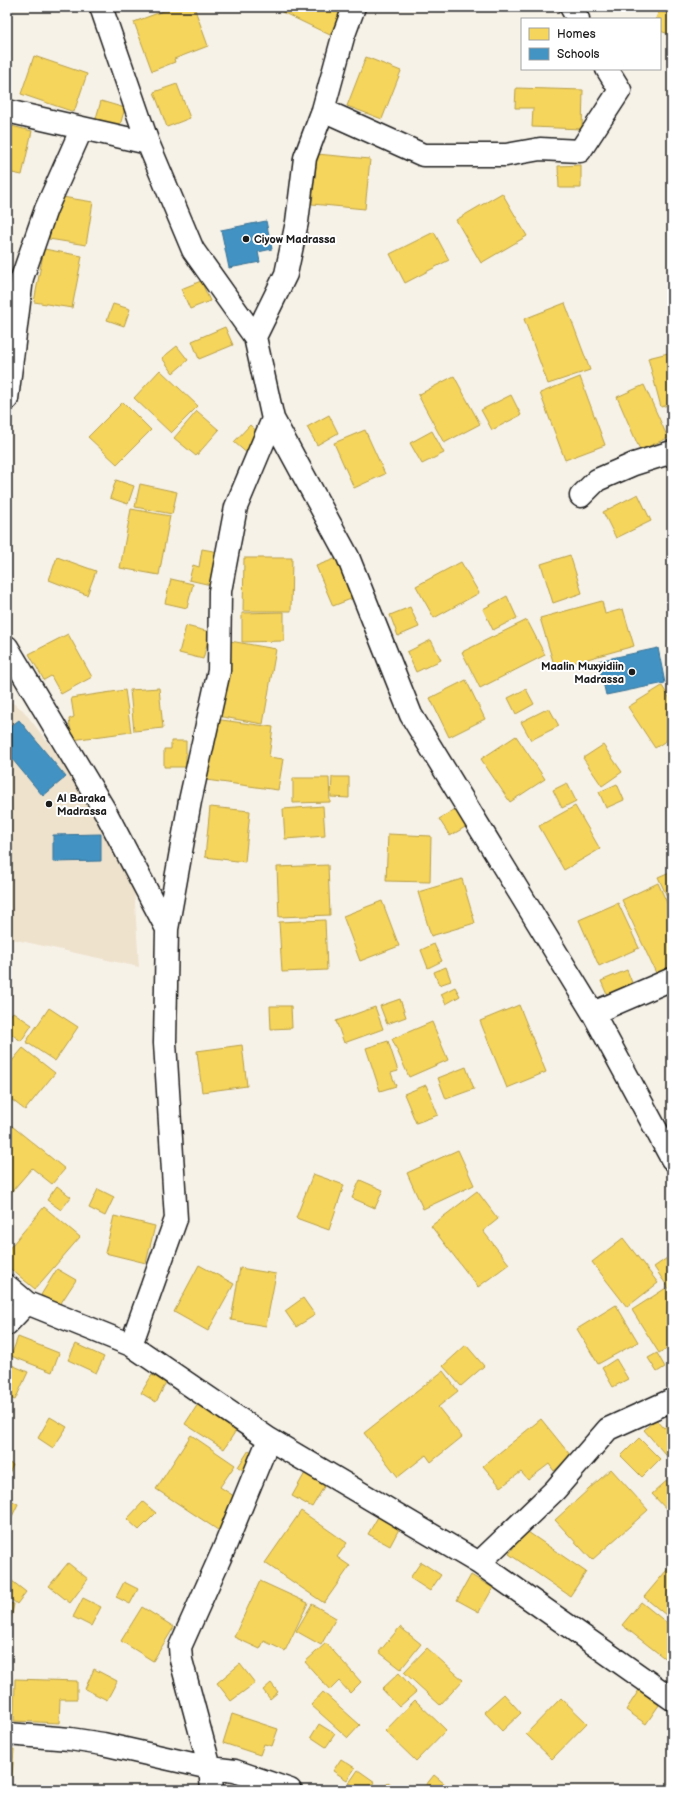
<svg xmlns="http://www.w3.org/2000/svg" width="679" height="1797" font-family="'Balsamiq Sans',sans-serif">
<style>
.built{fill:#eee2cd;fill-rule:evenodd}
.homes{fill:#f6d55c;stroke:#b59e49}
.schools{fill:#4393c3;stroke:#376f91}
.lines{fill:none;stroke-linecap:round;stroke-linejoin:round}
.minor-casing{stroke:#1c1c1c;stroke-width:25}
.minor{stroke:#fff;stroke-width:22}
.poi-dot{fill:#1c1c1c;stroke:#fff;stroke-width:1.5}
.labels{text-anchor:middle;stroke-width:4;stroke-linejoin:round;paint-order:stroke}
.poi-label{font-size:11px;font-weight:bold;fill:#1c1c1c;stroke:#fff;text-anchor:start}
</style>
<rect width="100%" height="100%" fill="#f7f2e8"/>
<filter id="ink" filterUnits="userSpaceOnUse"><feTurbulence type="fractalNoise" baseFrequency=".025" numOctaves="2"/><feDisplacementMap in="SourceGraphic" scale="8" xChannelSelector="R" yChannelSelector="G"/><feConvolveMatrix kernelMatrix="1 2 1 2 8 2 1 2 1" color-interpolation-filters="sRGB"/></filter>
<g filter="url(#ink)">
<path class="built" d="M 7,699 L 23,710 L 62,761 L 75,774 L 134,887 L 139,967 L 7,938 ZM 101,834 L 101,861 L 53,862 L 53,835 Z"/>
<path class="homes" d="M 174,7 L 194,7 L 208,46 L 174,59 L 175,62 L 152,71 L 134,22 Z
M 285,7 L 344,7 L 330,35 L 282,12 Z
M 659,10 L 672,15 L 672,35 L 660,31 L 660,19 L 656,19 Z
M 34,56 L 87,74 L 74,112 L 21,94 Z
M 366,57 L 401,71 L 382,119 L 347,106 Z
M 177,84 L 190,118 L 167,127 L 154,92 Z
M 516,88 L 583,90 L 582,129 L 532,127 L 533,108 L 515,108 Z
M 101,101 L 125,108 L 118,132 L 94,125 Z
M 7,125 L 32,131 L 22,175 L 7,172 Z
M 317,154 L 370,159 L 365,209 L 312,204 Z
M 581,165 L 581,188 L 559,188 L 558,166 Z
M 502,193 L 527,236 L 481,263 L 456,220 Z
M 56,196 L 93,202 L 86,245 L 49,239 Z
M 7,224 L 11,225 L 7,270 Z
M 434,232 L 449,260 L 405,283 L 390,254 Z
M 44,249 L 82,256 L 72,308 L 34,302 Z
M 201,281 L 210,301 L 190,309 L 181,289 Z
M 565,303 L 590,370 L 548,384 L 524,319 Z
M 113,304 L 130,309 L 124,326 L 107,320 Z
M 225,327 L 233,345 L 199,359 L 192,341 Z
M 177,346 L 188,360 L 173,373 L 162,358 Z
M 672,352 L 672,404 L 661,407 L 648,358 Z
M 160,370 L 198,406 L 171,433 L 134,398 Z
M 454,376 L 480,424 L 444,443 L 418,395 Z
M 580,377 L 605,445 L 565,460 L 540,393 Z
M 644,385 L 668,438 L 640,450 L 617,397 Z
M 511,395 L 521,415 L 492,430 L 481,410 Z
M 123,402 L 151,430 L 117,464 L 88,437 Z
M 197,411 L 219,430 L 196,456 L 174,438 Z
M 329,415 L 338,433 L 317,445 L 307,427 Z
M 250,425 L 264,438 L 249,455 L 234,442 Z
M 365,430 L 385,474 L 354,488 L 334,443 Z
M 432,431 L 444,453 L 422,464 L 410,443 Z
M 116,480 L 134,486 L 128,504 L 110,498 Z
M 140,484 L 177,492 L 172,514 L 135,507 Z
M 638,494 L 651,521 L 616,538 L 603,512 Z
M 131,509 L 170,516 L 159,575 L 120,568 Z
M 202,549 L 219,552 L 211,585 L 189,580 L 193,565 L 199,567 Z
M 570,555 L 582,593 L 553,603 L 541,564 Z
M 57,557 L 96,571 L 87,595 L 49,580 Z
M 340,557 L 356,597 L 333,606 L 316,566 Z
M 244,558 L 292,558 L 291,611 L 243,611 Z
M 461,562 L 479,593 L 434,618 L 416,586 Z
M 171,579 L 193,584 L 187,608 L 165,603 Z
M 507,596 L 517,618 L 493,630 L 483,609 Z
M 602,601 L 605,614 L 623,609 L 634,646 L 555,668 L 540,618 Z
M 410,607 L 419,627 L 398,636 L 390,615 Z
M 284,612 L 284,641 L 242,642 L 242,613 Z
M 527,620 L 545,655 L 480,688 L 462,652 Z
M 186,626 L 210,632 L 203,659 L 179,653 Z
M 68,634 L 92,677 L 61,694 L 51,676 L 44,680 L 29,654 Z
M 431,640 L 441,660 L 416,672 L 407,652 Z
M 230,641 L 276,649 L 263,724 L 217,716 Z
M 466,680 L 485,719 L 449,737 L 430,698 Z
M 662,686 L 672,702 L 672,737 L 655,748 L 628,707 Z
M 159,688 L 163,728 L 134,731 L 130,690 Z
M 526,689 L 534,704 L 516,714 L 508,698 Z
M 125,690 L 131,732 L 72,740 L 69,719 L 74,717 L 71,698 Z
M 549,708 L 559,726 L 531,740 L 521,722 Z
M 214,719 L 273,727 L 269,757 L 283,759 L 278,790 L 206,780 Z
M 516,736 L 545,779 L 510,802 L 481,759 Z
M 171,741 L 186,741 L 186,767 L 164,767 L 164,749 L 171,749 Z
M 603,745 L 622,772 L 602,786 L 583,758 Z
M 332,777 L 349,777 L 349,798 L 331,797 Z
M 293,778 L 329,778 L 330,802 L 293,803 Z
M 567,783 L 576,801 L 562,808 L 553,790 Z
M 617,784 L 624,800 L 606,808 L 599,792 Z
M 323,806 L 325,836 L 285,839 L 283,809 Z
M 575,806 L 600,849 L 564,870 L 539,826 Z
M 210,807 L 250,811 L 245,862 L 205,857 Z
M 457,808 L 467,826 L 450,836 L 439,819 Z
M 388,834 L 431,836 L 430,882 L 386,881 Z
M 328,865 L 330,915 L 279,917 L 277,867 Z
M 672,871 L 672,907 L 658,877 Z
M 462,879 L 475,923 L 431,936 L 418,892 Z
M 658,883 L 672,914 L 672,966 L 656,973 L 622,900 Z
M 382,901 L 399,946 L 360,961 L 343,916 Z
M 618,903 L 639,948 L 599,966 L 579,920 Z
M 325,920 L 327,970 L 282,972 L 279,922 Z
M 434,944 L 442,961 L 428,968 L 421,950 Z
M 446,967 L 451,981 L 439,985 L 434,972 Z
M 627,970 L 633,985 L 608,997 L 601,981 Z
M 455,987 L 460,996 L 446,1004 L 441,994 Z
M 400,999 L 406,1017 L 387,1024 L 380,1006 Z
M 519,1005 L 546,1072 L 507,1088 L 480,1021 Z
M 270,1006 L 291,1006 L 292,1028 L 271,1029 Z
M 375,1007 L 383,1029 L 344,1043 L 336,1021 Z
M 49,1008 L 78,1027 L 55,1061 L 26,1042 Z
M 13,1012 L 32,1025 L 21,1041 L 7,1031 L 7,1020 Z
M 432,1022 L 448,1060 L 409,1077 L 392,1039 Z
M 388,1041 L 398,1071 L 391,1073 L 396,1086 L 380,1091 L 366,1048 Z
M 242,1045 L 247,1086 L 202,1092 L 197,1051 Z
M 23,1048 L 55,1073 L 25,1110 L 7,1096 L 7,1067 Z
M 466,1067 L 474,1089 L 446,1099 L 438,1078 Z
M 426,1085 L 438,1115 L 416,1123 L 404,1094 Z
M 7,1122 L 65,1169 L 52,1184 L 32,1168 L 7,1197 Z
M 458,1150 L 474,1185 L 423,1209 L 407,1173 Z
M 313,1174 L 344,1185 L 329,1230 L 296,1218 Z
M 360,1180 L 383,1190 L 375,1208 L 352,1198 Z
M 57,1186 L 71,1197 L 61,1210 L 47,1200 Z
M 98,1189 L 114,1197 L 105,1216 L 89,1208 Z
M 477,1191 L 498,1219 L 483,1231 L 509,1264 L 478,1287 L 431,1226 Z
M 44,1207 L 80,1237 L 35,1289 L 7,1266 L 7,1251 Z
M 114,1216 L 155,1226 L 146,1263 L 105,1253 Z
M 623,1238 L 658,1283 L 627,1307 L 592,1262 Z
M 670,1256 L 672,1259 L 672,1293 L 654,1267 Z
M 199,1265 L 234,1284 L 208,1331 L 174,1312 Z
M 240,1268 L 276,1274 L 266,1326 L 231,1320 Z
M 57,1269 L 76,1280 L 59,1306 L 41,1295 Z
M 666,1288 L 672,1298 L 672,1345 L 659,1353 L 632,1310 Z
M 303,1298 L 315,1315 L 296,1327 L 285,1311 Z
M 616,1305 L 638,1342 L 598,1364 L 577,1329 Z
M 18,1337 L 59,1353 L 52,1372 L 11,1356 Z
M 76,1344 L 104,1357 L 96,1373 L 68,1360 Z
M 466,1345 L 484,1366 L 461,1386 L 443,1366 Z
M 657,1353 L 665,1367 L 657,1372 L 648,1358 Z
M 616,1359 L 628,1379 L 613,1387 L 602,1368 Z
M 7,1363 L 28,1372 L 15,1400 L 7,1397 Z
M 443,1371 L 458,1391 L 438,1407 L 462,1437 L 431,1462 L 426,1455 L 398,1477 L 364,1433 Z
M 152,1375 L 166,1383 L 156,1402 L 141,1393 Z
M 198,1404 L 237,1429 L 224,1449 L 185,1424 Z
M 50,1417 L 67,1427 L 53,1448 L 38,1438 Z
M 541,1419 L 571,1456 L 554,1471 L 549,1464 L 528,1480 L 521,1472 L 501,1487 L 483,1466 Z
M 656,1419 L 664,1428 L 672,1421 L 672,1462 L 644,1430 Z
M 191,1435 L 235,1465 L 220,1487 L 251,1507 L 230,1538 L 156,1489 Z
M 639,1438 L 660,1459 L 642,1477 L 621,1456 Z
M 249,1450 L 261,1459 L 251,1475 L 238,1467 Z
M 7,1462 L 13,1465 L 7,1477 Z
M 611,1469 L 648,1510 L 592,1560 L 555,1520 Z
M 305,1473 L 325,1485 L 312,1507 L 292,1496 Z
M 672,1476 L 672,1515 L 652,1494 Z
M 7,1498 L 18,1504 L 7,1527 Z
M 143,1502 L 156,1513 L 139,1530 L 127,1519 Z
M 301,1511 L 347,1543 L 337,1557 L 350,1566 L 324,1603 L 265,1563 Z
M 378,1517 L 399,1529 L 390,1546 L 368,1534 Z
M 525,1530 L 586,1572 L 570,1596 L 509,1554 Z
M 421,1562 L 441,1575 L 430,1591 L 410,1578 Z
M 68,1563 L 88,1579 L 70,1603 L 49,1586 Z
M 672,1564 L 672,1620 L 644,1597 Z
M 471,1575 L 493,1588 L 479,1612 L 457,1600 Z
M 7,1577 L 26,1592 L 17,1604 L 7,1596 Z
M 260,1581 L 308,1603 L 285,1651 L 264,1641 L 260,1649 L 234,1637 Z
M 124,1582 L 138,1589 L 130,1604 L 116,1597 Z
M 83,1598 L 101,1607 L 91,1626 L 73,1617 Z
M 641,1602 L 672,1627 L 672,1664 L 622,1625 Z
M 7,1603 L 14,1604 L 7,1638 Z
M 312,1604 L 336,1618 L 321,1645 L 296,1631 Z
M 142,1607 L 174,1627 L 153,1661 L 121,1641 Z
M 400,1627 L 421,1644 L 401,1669 L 379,1652 Z
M 326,1643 L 361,1682 L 350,1693 L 339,1681 L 330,1690 L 305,1662 Z
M 427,1648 L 463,1680 L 440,1705 L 404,1672 Z
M 240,1664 L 255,1683 L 231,1701 L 217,1683 Z
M 94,1669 L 117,1681 L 107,1700 L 85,1689 Z
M 399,1673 L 416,1692 L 399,1707 L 382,1689 Z
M 15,1679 L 77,1681 L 77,1699 L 60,1699 L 59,1723 L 14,1721 Z
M 271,1683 L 278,1692 L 270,1699 L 263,1690 Z
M 639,1690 L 659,1705 L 646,1724 L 626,1710 Z
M 323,1692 L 360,1725 L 348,1738 L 311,1705 Z
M 504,1694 L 521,1713 L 502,1731 L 484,1712 Z
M 561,1698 L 587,1723 L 552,1759 L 526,1734 Z
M 415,1700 L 446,1730 L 416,1761 L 385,1731 Z
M 232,1714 L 278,1729 L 272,1746 L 264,1744 L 260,1755 L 223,1743 Z
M 319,1724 L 335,1734 L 326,1747 L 311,1737 Z
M 7,1749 L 14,1749 L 12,1776 L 7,1775 Z
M 341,1759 L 355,1768 L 347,1780 L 333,1771 Z
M 358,1770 L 375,1782 L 370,1790 L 360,1790 L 349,1783 Z
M 434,1775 L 451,1789 L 450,1790 L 422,1790 Z
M 388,1782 L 399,1790 L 383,1790 Z"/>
<path class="schools" d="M 266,221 L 272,249 L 258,252 L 260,262 L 229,268 L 221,230 Z
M 658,648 L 665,683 L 606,695 L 598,661 Z
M 19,720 L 66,777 L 43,796 L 7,753 L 7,729 Z
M 101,834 L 101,861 L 53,862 L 53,835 Z"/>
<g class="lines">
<g class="minor-casing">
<path id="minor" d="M 101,7 L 148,143 L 193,250 L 255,337 L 273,419 L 348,557 L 411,715 L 593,1013 L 672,1159
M 571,7 L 578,19
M 323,110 L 423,155 L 506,155 L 540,149 L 580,151 L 620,90 L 607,69
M 7,111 L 148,143
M 255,337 L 286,274 L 297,222 L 305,158 L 323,110 L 343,37 L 354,7
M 7,399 L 22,278 L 46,209 L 82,128
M 581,496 L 597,480 L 634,464 L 672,452
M 7,647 L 105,811 L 167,929
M 593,1013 L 672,979
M 7,1286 L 27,1303 L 131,1345 L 269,1439 L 479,1563 L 672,1699
M 7,1324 L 27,1303
M 131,1345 L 176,1219 L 165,1043 L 167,929 L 190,801 L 219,671 L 220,591 L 236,507 L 273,419
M 479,1563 L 555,1490 L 608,1429 L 672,1400
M 7,1734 L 70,1739 L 103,1744 L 210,1768 L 235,1771 L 290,1790
M 212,1790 L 210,1768 L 181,1660 L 180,1647 L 223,1551 L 269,1439"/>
</g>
<use href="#minor" class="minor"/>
</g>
</g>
<g class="poi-dot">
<circle cx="246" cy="239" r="4"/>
<circle cx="632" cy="672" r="4"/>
<circle cx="49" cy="804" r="4"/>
</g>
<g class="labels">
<g class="poi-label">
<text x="254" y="243">Ciyow Madrassa</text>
<text x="624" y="670" text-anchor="end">Maalin Muxyidiin<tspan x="624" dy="13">Madrassa</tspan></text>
<text x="57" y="802">Al Baraka<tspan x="57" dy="13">Madrassa</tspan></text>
</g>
</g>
<rect width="679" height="1797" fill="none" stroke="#fff" stroke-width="24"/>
<rect x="12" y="12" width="655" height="1773" fill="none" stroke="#1c1c1c" stroke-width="1.5" filter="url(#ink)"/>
<rect x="521" y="18" width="140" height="52" fill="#ffffff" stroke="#a4a4a4"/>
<rect x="529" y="28" width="20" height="12" fill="#f6d55c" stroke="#a4a4a4"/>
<text x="557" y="38" font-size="12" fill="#1c1c1c">Homes</text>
<rect x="529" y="48" width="20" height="12" fill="#4393c3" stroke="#a4a4a4"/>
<text x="557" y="58" font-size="12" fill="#1c1c1c">Schools</text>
</svg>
